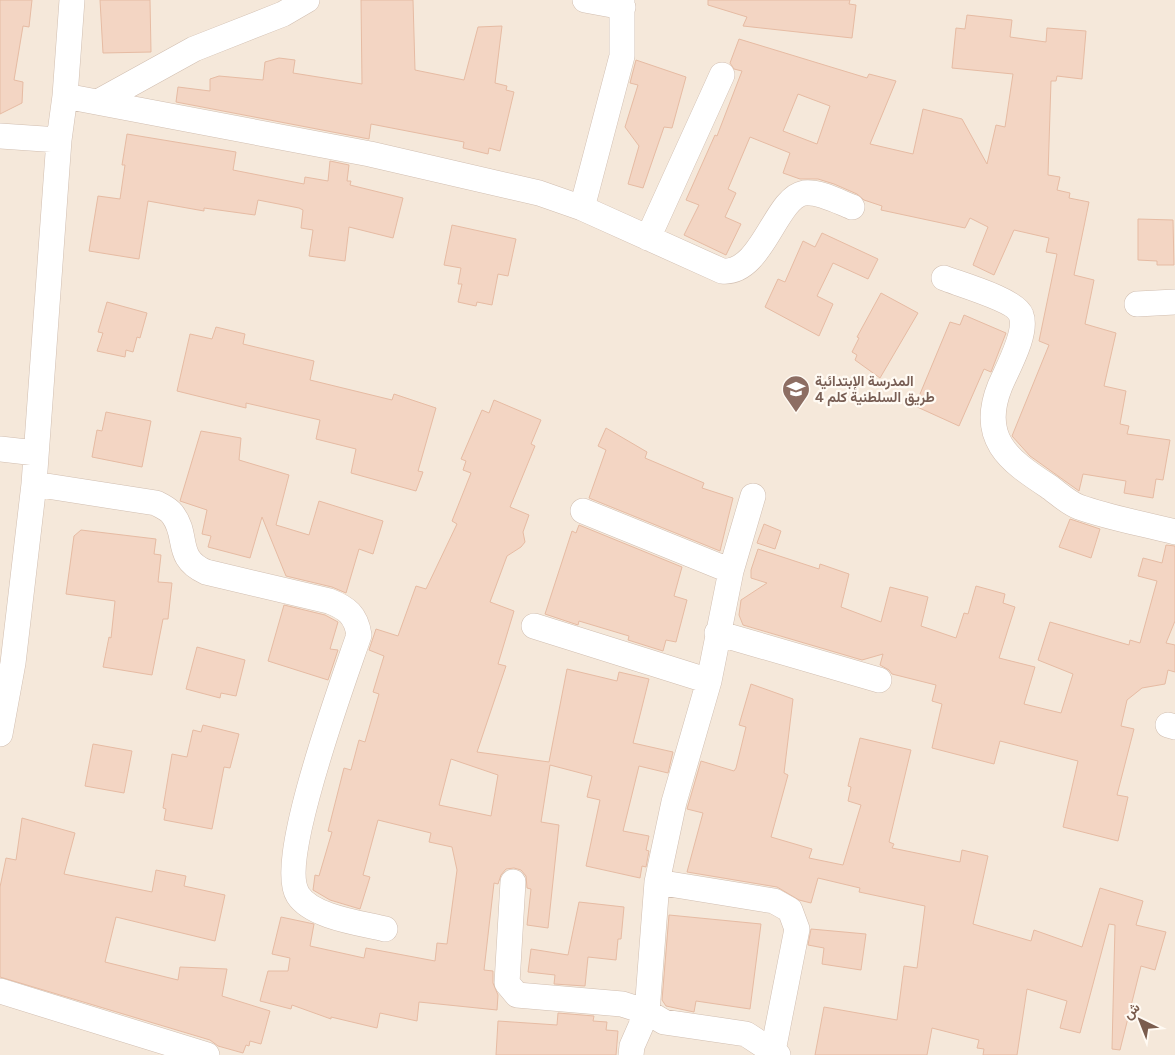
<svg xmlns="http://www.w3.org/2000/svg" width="1175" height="1055" font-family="Figtree,Vazirmatn,sans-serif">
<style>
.residential{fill:#f5e8da}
.building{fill:#f3d5c3;stroke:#e6bba3;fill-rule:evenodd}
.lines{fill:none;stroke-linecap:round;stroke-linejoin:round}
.minor-casing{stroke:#d1beb0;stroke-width:26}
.minor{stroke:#fff;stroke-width:25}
.labels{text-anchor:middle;stroke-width:4.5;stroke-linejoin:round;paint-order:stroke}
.education-label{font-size:14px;font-weight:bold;fill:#785e54;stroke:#fffaf3;text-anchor:start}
</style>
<rect width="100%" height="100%" fill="#fdf6ec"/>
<path class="residential" d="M 0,0 L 1175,0 L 1175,1055 L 0,1055 Z"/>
<path class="building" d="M 0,0 L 32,0 L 29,27 L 23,26 L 14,80 L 23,82 L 22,103 L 0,114 Z
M 100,0 L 150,0 L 151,52 L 103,53 Z
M 361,0 L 413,0 L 415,70 L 464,80 L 478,27 L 502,26 L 495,83 L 507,86 L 506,90 L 514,92 L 500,151 L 489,148 L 488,154 L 463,148 L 464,142 L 371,124 L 369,139 L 176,102 L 178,87 L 210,91 L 210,79 L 219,76 L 263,80 L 265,62 L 279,58 L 295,60 L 293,73 L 362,84 Z
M 708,0 L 850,0 L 849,4 L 856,5 L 852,38 L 743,26 L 747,17 L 708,5 Z
M 967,15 L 1012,20 L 1010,37 L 1046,42 L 1047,28 L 1086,31 L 1082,79 L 1057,76 L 1056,81 L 1051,81 L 1048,175 L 1060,177 L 1057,190 L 1070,193 L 1069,198 L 1089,202 L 1074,275 L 1094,280 L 1085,324 L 1116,333 L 1104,386 L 1126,391 L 1120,424 L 1129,426 L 1127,434 L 1170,440 L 1163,480 L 1156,479 L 1153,498 L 1124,493 L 1126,481 L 1083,474 L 1079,491 L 1030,456 L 1012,436 L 1049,345 L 1039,341 L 1057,254 L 1046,252 L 1049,238 L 1014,230 L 994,275 L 973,265 L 988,227 L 970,218 L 965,228 L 881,210 L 882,206 L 864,200 L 857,194 L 834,184 L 818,179 L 800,179 L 783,173 L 790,153 L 750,137 L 728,189 L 736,193 L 725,217 L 741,224 L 726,255 L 684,235 L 699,205 L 686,200 L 715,135 L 717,136 L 742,71 L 734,69 L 730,63 L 739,39 L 867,78 L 869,74 L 896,81 L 870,144 L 913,154 L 923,109 L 962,119 L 987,164 L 996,125 L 1005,127 L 1013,74 L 952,68 L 956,28 L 965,29 ZM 798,94 L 830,106 L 817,144 L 783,131 Z
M 636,60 L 686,77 L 672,128 L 664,127 L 643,188 L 628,184 L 639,146 L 625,127 L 638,85 L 630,83 Z
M 127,134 L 236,152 L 233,170 L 304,184 L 305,177 L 328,181 L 330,161 L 349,165 L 347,181 L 351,181 L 350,185 L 403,198 L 393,238 L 349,227 L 345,261 L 309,256 L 313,230 L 301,228 L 303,210 L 299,208 L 258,200 L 255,215 L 204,208 L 204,211 L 148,201 L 139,259 L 89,251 L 98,196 L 120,199 L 125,165 L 122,165 Z
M 1138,219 L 1173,220 L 1174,265 L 1157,265 L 1157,261 L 1138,260 Z
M 452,225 L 516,239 L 508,276 L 498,274 L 492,305 L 477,302 L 476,306 L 458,302 L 462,284 L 458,284 L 461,268 L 444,265 Z
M 822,233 L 878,259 L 868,279 L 833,263 L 817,296 L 833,304 L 819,336 L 765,307 L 778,279 L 785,282 L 803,241 L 815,247 Z
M 881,293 L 918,313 L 880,378 L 855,360 L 857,355 L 852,352 L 859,338 L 857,337 Z
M 107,302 L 147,313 L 140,338 L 137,337 L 133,352 L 126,350 L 125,357 L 97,351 L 103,333 L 98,332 Z
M 964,315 L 1006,333 L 991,372 L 984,369 L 959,426 L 915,406 L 950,322 L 960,325 Z
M 216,327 L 245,334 L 243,344 L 314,361 L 310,380 L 392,400 L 394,394 L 436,408 L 418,471 L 423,472 L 416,491 L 351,473 L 356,449 L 316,439 L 320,420 L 246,403 L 246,408 L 177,391 L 190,334 L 212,339 Z
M 494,400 L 541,420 L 531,444 L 535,446 L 510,507 L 529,515 L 523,532 L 525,542 L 521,547 L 507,556 L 490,602 L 514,611 L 498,664 L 506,666 L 477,752 L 549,762 L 567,669 L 617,681 L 619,672 L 649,679 L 633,743 L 673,752 L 668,773 L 639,766 L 623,831 L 649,836 L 646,850 L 649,851 L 646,867 L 642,866 L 640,878 L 586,866 L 600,800 L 587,797 L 592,776 L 550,765 L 541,822 L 559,825 L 548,928 L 527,925 L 531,889 L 527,888 L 526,876 L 521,870 L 514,868 L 506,869 L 501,875 L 498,884 L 494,883 L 484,970 L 493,971 L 493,983 L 498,995 L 497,1010 L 419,1002 L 417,1021 L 380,1013 L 377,1028 L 331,1017 L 331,1019 L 292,1005 L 291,1009 L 260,1001 L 268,971 L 288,971 L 290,958 L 272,954 L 281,917 L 314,924 L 310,946 L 364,958 L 366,948 L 435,961 L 437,943 L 447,944 L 457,870 L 452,847 L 429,842 L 431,833 L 378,820 L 363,875 L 370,877 L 360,909 L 330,900 L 313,890 L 315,875 L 319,876 L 332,832 L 328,831 L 344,768 L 351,770 L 359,740 L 365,742 L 379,694 L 373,692 L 384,656 L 369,650 L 376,629 L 398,636 L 416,586 L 426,589 L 457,524 L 452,521 L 471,473 L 463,470 L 466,461 L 461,459 L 482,410 L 489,413 ZM 451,759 L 498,775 L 491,816 L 439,805 Z
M 106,412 L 151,421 L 142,467 L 92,457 L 97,430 L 102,431 Z
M 606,428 L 647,452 L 645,458 L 704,483 L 702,488 L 733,498 L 720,551 L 589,498 L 606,450 L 598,446 Z
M 201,431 L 241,438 L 239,460 L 289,475 L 276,525 L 309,535 L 319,501 L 383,521 L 373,554 L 359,549 L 346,593 L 332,587 L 286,576 L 262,517 L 250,558 L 208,547 L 211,536 L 202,534 L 207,510 L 180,501 Z
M 1070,519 L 1100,529 L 1091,558 L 1059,547 Z
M 764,524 L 781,531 L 775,549 L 757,543 Z
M 579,525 L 682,567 L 674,596 L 687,600 L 676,642 L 666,640 L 663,651 L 628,640 L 629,636 L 579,621 L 578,625 L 545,614 L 572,531 L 576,533 Z
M 81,530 L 156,539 L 154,554 L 161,555 L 158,582 L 172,583 L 168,619 L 163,619 L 152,675 L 103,667 L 109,637 L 111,638 L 115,601 L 66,594 L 74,536 Z
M 1166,545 L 1175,546 L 1175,621 L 1166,643 L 1175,645 L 1175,672 L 1168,670 L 1165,684 L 1142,688 L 1127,700 L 1121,726 L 1134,729 L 1117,795 L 1128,797 L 1118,841 L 1063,827 L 1078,761 L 1000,741 L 994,764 L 932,748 L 942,704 L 932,701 L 936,685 L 892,674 L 889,670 L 880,665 L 883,654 L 862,660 L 743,625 L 739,615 L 741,600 L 767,583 L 751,578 L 751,570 L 758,549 L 819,569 L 820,564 L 849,574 L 841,607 L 881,622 L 890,587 L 928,597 L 921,626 L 956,638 L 964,613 L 968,614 L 976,586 L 1005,594 L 1003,603 L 1015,607 L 999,658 L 1035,667 L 1024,704 L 1061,713 L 1073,674 L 1038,660 L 1050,622 L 1129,645 L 1130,640 L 1140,643 L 1157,581 L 1138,576 L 1143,558 L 1162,563 Z
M 284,605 L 325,615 L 338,622 L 330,649 L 338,650 L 328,680 L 268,661 Z
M 197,647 L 245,660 L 236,696 L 221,693 L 220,698 L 186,689 Z
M 751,684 L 793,699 L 784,773 L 788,775 L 771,837 L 812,849 L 809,858 L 843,865 L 861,805 L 848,801 L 851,787 L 848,786 L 860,738 L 911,750 L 889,842 L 894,844 L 892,848 L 960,862 L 962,850 L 988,856 L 973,924 L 1031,941 L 1034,930 L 1082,947 L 1100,888 L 1143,901 L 1136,925 L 1166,932 L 1155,970 L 1141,966 L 1120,1050 L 1112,1049 L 1115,925 L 1109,924 L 1080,1033 L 1060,1028 L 1067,1001 L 1027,989 L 1017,1055 L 983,1055 L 984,1049 L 977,1048 L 979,1040 L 932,1028 L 927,1055 L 815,1055 L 824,1007 L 897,1020 L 904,966 L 917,968 L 925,906 L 859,892 L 860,888 L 818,878 L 811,903 L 799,900 L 777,887 L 687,872 L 703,813 L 687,809 L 701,761 L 734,771 L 736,768 L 746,727 L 739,725 Z
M 203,725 L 239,734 L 230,768 L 224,767 L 212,829 L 164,820 L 166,809 L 163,808 L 172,754 L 187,757 L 193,730 L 201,732 Z
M 93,744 L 132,751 L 124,793 L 85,786 Z
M 22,818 L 75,833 L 64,874 L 152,892 L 156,870 L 186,876 L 184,886 L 225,895 L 215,941 L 116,917 L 105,962 L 178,980 L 180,967 L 227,969 L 222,996 L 270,1011 L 261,1044 L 250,1041 L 249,1046 L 246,1045 L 243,1053 L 218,1046 L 210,1040 L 0,977 L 0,887 L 6,858 L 16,860 Z
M 579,902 L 624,907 L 621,939 L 618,939 L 616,960 L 588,957 L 585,986 L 554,984 L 555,975 L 528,972 L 531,949 L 568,955 Z
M 669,915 L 761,924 L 750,1009 L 696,1001 L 694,1012 L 666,1006 L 662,1000 Z
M 811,929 L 866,934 L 861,970 L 822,964 L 824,948 L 808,945 Z
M 558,1013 L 594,1016 L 593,1021 L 607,1022 L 606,1030 L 618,1031 L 616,1055 L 496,1055 L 498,1021 L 557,1025 Z"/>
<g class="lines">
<g class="minor-casing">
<path id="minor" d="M 585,0 L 623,7
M 65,96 L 370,154 L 539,193 L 582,208 L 722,271 C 762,275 775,198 804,193 C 819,191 839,202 852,207
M 98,102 L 194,49 L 283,14 L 307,0
M 0,136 L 59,140
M 582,208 L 622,56 L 622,0
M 648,238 L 722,75
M 944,278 C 959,284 1016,300 1021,315 C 1028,333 1007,369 1000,386 C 979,438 1008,460 1048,486 C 1058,493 1068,503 1079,507 C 1110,518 1144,524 1175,532
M 1137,304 L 1175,302
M 0,449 L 36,453
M 34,484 L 156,503 C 162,506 170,510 173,515 C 189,536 174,558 206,572 L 329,601 C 347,608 356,615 359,635 C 345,677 276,861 298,895 C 312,917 360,923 385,929
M 753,496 L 731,571 L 709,681 L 674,802 L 657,882 L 647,1012 L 664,1022 L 746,1034 L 778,1055
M 583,511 L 731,571
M 534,626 L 709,681
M 717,633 L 879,680
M 1168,725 L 1175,727
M 0,734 L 13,663 L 34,484 L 59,140 L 65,96 L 72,0
M 513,882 L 507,983 L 517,995 L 622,1004 L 647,1012 L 632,1046 L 631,1055
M 657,882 L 774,901 L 790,910 L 797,929 L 773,1051
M 0,991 L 207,1055"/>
</g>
<use href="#minor" class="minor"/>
</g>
<defs>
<g id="school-pin" transform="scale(1.4375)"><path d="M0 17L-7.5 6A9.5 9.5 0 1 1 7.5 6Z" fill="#8d6e63" stroke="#fffaf3"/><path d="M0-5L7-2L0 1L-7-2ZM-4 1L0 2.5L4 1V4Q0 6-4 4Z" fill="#fff"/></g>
</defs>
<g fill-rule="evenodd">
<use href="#school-pin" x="796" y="389"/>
</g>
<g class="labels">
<g class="education-label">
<text x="815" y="386">المدرسة الإبتدائية<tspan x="815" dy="16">طريق السلطنية كلم 4</tspan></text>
</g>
</g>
<g transform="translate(1140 1020) rotate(317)" stroke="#fffaf3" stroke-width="4" paint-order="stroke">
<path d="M0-4L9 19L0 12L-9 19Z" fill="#7a5c4d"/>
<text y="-8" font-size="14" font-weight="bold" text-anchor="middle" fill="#7a5c4d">ش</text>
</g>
</svg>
